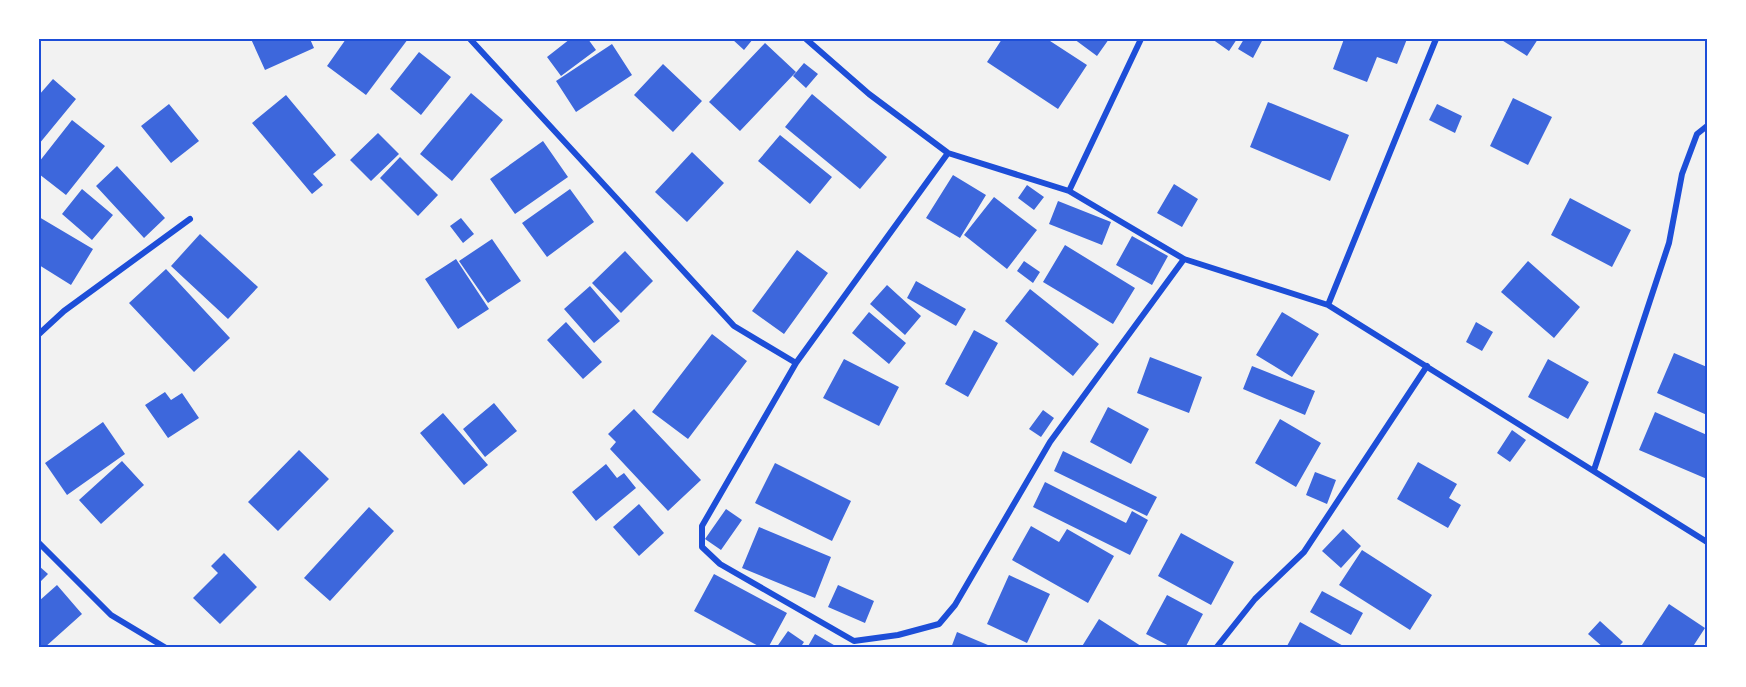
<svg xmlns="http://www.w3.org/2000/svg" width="1746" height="687" font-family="'Open Sans',sans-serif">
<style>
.building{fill:#3d67dc}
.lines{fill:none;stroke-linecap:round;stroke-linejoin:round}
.minor{stroke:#1d4ed8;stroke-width:6}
.neatline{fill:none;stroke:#1d4ed8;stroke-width:2}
</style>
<rect width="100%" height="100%" fill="#f2f2f2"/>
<path class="building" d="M 251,39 L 310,39 L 314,48 L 265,70 Z
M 346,39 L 408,39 L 366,95 L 327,66 Z
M 570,39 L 588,39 L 596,50 L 561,76 L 547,57 Z
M 732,39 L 753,39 L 744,50 Z
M 1002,39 L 1047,39 L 1087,65 L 1058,109 L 987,62 Z
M 1074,39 L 1109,39 L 1097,56 Z
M 1212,39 L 1237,39 L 1229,51 Z
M 1244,39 L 1263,39 L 1253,58 L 1238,49 Z
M 1344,39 L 1407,39 L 1397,64 L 1377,57 L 1367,82 L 1333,69 Z
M 1500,39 L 1538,39 L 1527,56 Z
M 765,43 L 796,72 L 740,131 L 709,102 Z
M 612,44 L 632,75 L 576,112 L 556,81 Z
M 419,52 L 451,77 L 421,115 L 390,89 Z
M 804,63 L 818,74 L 806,88 L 793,76 Z
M 663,64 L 702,101 L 673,132 L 634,95 Z
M 53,79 L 76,99 L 39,144 L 39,95 Z
M 471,93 L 503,120 L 452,181 L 420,154 Z
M 812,94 L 887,157 L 860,189 L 785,127 Z
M 286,95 L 336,155 L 313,174 L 323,185 L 312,194 L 252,123 Z
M 1513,98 L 1552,117 L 1528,165 L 1490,146 Z
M 1268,102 L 1349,135 L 1330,181 L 1250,147 Z
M 169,104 L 199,141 L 171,163 L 141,126 Z
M 1437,104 L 1462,116 L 1455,133 L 1429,120 Z
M 72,120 L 105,146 L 66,195 L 39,174 L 39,162 Z
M 378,133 L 399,154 L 371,181 L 350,160 Z
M 780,135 L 832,177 L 810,204 L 758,161 Z
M 543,141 L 568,177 L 515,214 L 490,179 Z
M 692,152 L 724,183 L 687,222 L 655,192 Z
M 400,157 L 438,195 L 418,216 L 380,178 Z
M 117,166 L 165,218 L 144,238 L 96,186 Z
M 953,175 L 986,195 L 960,238 L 926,218 Z
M 1174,184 L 1198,199 L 1182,227 L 1157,213 Z
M 1027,185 L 1044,197 L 1034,210 L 1018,198 Z
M 82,189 L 113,215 L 92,240 L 62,214 Z
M 570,189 L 594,222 L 547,257 L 522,223 Z
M 994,197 L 1037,230 L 1007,269 L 964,235 Z
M 1570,198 L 1631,230 L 1612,267 L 1551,235 Z
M 1058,201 L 1111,222 L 1102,245 L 1049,224 Z
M 39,217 L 93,249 L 71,285 L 39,265 Z
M 461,218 L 474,234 L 463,243 L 450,226 Z
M 200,234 L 258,287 L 228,319 L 171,266 Z
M 1132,236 L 1168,256 L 1152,285 L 1116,265 Z
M 492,239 L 521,281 L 488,303 L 459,261 Z
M 1065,245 L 1135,288 L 1113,324 L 1043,282 Z
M 797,250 L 828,273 L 784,334 L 752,311 Z
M 625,251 L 653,281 L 621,313 L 592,283 Z
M 456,259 L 489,309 L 458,329 L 425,279 Z
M 1024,261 L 1040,272 L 1033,283 L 1017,271 Z
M 1528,261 L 1580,307 L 1554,338 L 1501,292 Z
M 166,269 L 230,338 L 194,372 L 129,303 Z
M 916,281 L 966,309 L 956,326 L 907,298 Z
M 887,285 L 921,316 L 905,335 L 870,304 Z
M 590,286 L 620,321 L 594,343 L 564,309 Z
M 1030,289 L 1099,344 L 1073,376 L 1005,321 Z
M 869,312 L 906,343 L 889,364 L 852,333 Z
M 1282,312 L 1319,334 L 1292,377 L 1256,355 Z
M 566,322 L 602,362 L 583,379 L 547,340 Z
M 1476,322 L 1493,332 L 1482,351 L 1466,342 Z
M 974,330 L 998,343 L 968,397 L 945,384 Z
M 712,334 L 747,361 L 688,439 L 652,412 Z
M 1674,353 L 1707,367 L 1707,415 L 1657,393 Z
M 1150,357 L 1202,377 L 1189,413 L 1137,393 Z
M 844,359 L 899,387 L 879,426 L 823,398 Z
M 1548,359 L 1589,382 L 1568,419 L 1528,397 Z
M 1252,366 L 1315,391 L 1305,415 L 1243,389 Z
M 165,392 L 171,400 L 182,393 L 199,418 L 168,438 L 145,405 Z
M 494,403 L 517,431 L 485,457 L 463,429 Z
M 1108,407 L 1149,429 L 1131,464 L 1090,442 Z
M 634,409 L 701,480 L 668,511 L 610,449 L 616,442 L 608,434 Z
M 1043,410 L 1054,418 L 1041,437 L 1029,429 Z
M 1655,412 L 1707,435 L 1707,479 L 1639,450 Z
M 443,413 L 488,465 L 464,485 L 420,433 Z
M 1280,419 L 1321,443 L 1296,487 L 1255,463 Z
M 103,422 L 125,454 L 67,495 L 45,463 Z
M 1512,430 L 1526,440 L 1510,462 L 1497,453 Z
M 299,450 L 329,479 L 278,531 L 248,502 Z
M 1063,451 L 1157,497 L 1147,516 L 1054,471 Z
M 122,461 L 144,485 L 101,524 L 79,500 Z
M 1418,462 L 1457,484 L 1449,498 L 1461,505 L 1448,528 L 1397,499 Z
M 775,463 L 851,501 L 832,541 L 755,503 Z
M 606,464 L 617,478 L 624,473 L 636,488 L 596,521 L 572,492 Z
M 1315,472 L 1336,480 L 1327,504 L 1306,495 Z
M 1045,482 L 1126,523 L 1132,511 L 1148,520 L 1130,555 L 1033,507 Z
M 639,504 L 664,533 L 639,556 L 613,527 Z
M 369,507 L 394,531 L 330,601 L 304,578 Z
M 726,509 L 742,520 L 721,550 L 705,539 Z
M 1031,526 L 1059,542 L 1067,529 L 1114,556 L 1088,603 L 1012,560 Z
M 759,527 L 831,557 L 815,598 L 742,568 Z
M 1343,529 L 1361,546 L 1341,568 L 1322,551 Z
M 1181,533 L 1234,562 L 1211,605 L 1158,576 Z
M 1362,550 L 1432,595 L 1410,630 L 1339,585 Z
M 224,553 L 257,587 L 220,624 L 193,598 L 218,573 L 211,566 Z
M 39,566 L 48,574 L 39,583 Z
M 714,574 L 787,613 L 768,648 L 762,648 L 694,611 Z
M 1009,575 L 1050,594 L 1027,643 L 987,624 Z
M 57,585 L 82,614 L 44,648 L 39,648 L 39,601 Z
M 838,585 L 874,601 L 865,623 L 828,607 Z
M 1322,591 L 1363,613 L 1351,635 L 1310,612 Z
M 1167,595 L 1203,614 L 1185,648 L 1173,648 L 1146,634 Z
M 1669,604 L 1705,628 L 1692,648 L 1640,648 Z
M 1099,619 L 1144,648 L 1081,648 Z
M 1600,621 L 1623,642 L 1617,648 L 1604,648 L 1588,634 Z
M 1300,622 L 1347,648 L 1290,648 L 1287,646 Z
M 788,631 L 804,642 L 800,648 L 776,648 Z
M 957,632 L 995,648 L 951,648 Z
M 815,634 L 839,648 L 807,648 Z"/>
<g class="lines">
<path class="minor" d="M 470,39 L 734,326 L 796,363
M 806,39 L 869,94 L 948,153 L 1069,191 L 1184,259 L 1328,305 L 1707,542
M 948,153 L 796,363 L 702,526 L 702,547 L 720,564 L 854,641 L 898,635 L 939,624 L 955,605 L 1050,442 L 1184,259
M 1069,191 L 1141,39
M 1328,305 L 1436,39
M 39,334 L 64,311 L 190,219
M 1594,470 L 1669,243 L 1682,174 L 1697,134 L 1707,126
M 39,543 L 111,615 L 166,648
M 1216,648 L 1255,599 L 1304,552 L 1427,366"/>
</g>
<rect width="1746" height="687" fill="none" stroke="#ffffff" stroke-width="81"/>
<rect x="40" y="40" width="1666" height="606" class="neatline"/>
</svg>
